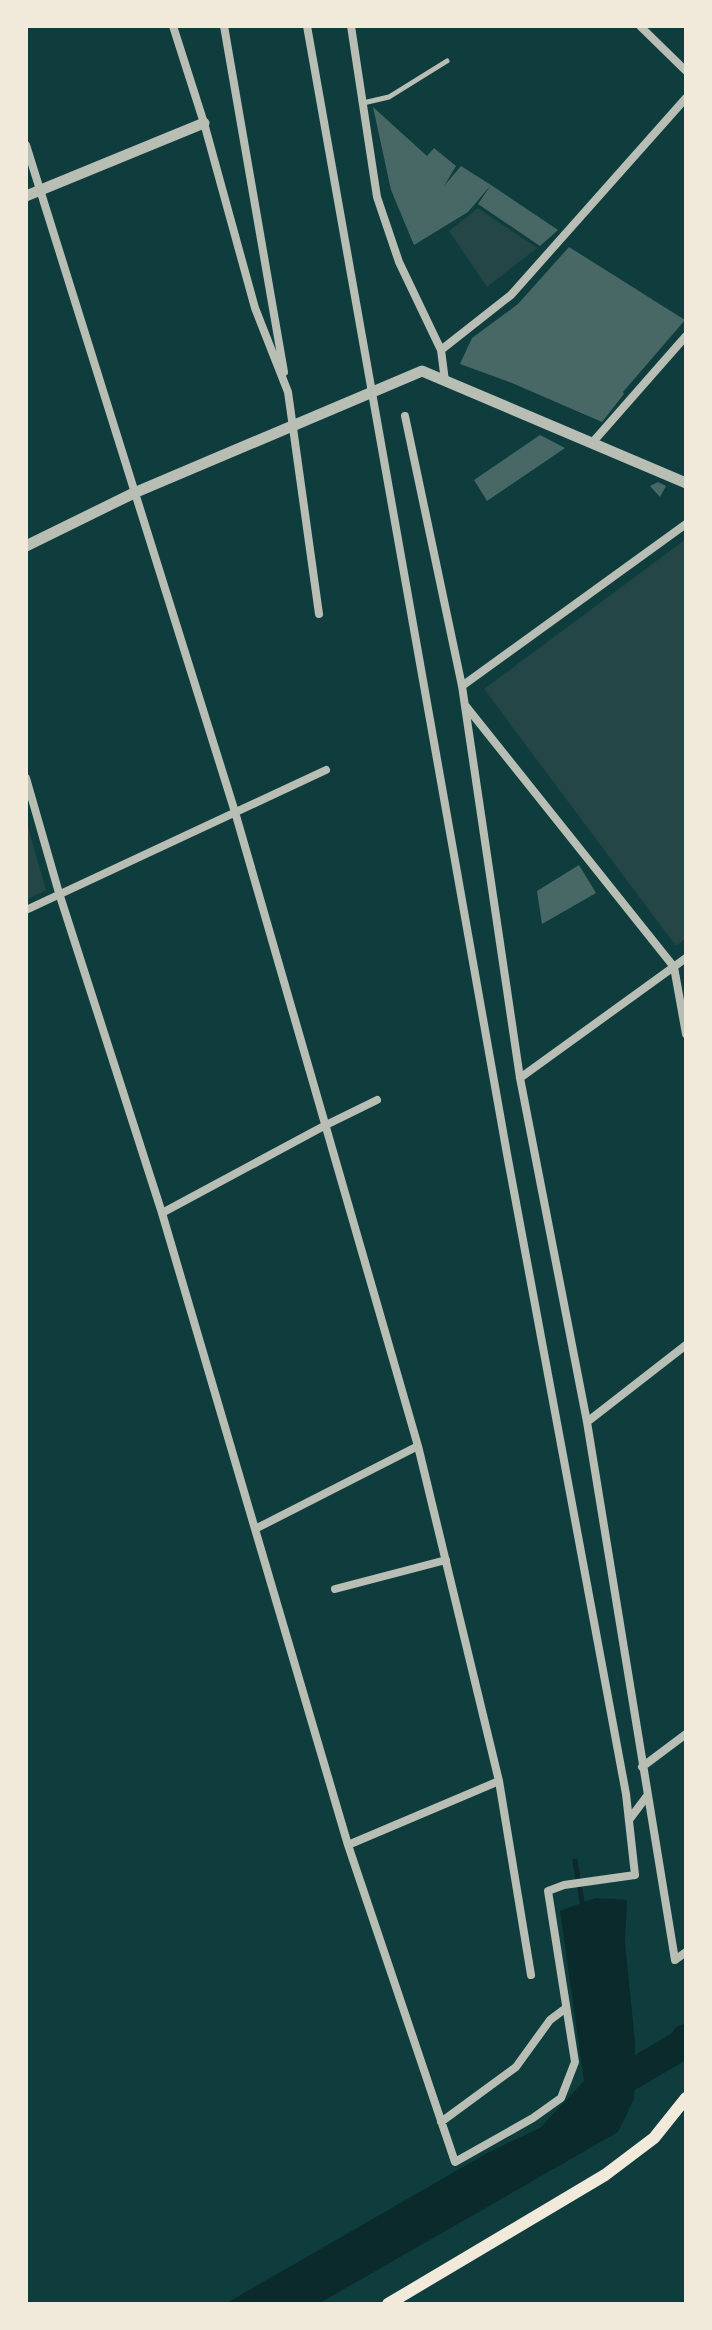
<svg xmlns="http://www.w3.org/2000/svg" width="712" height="2330" font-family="'DejaVu Sans',sans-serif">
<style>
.green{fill:#244646}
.water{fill:#0a2a2b}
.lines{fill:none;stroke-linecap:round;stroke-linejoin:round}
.stream{stroke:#0a2a2b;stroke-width:5}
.river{stroke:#0a2a2b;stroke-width:30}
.building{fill:#486865}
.service{stroke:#b8beb3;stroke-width:5}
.minor{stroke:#b8beb3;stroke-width:8}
.tertiary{stroke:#b8beb3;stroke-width:11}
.secondary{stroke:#f1e9da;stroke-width:12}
</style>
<rect width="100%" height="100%" fill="#0f3d3e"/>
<path class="green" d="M 478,208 L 537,248 L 487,287 L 449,231 Z
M 686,539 L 686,938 L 676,946 L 484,689 Z
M 26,820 L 46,890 L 26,900 Z"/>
<path class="water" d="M 595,1898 L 627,1900 L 625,1942 L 635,2042 L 634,2099 L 618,2132 L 318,2304 L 225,2304 L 489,2152 L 540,2128 L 584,2081 L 560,1911 Z"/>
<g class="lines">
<path class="stream" d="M 575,1861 L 583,1907"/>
<path class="river" d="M 607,2089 L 680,2046 L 686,2039"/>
</g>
<path class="building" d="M 373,107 L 427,156 L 434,148 L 456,166 L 444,186 L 461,166 L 491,185 L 468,212 L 414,245 L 391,190 Z
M 491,185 L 558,230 L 540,246 L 478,204 Z
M 569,247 L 685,320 L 623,392 L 624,394 L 602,422 L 512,383 L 460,364 L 472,338 L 518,304 Z
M 540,435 L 565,448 L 487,501 L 474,480 Z
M 658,482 L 666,486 L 660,497 L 650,486 Z
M 579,865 L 596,893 L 542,924 L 537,891 Z"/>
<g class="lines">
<path class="service" d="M 363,103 L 389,97 L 447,61"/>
<path class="minor" d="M 173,26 L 204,123 L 255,308 L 288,392 L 319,614
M 224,26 L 284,372
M 351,26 L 377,197 L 399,262 L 441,350 L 445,381
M 640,26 L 686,71
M 26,145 L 235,812 L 418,1446 L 499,1781 L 531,1975
M 441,350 L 511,295 L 686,98
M 405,416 L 462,686 L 520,1078 L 587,1422 L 675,1960 L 686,1952
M 592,443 L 686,336
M 462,686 L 686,524
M 465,705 L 674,967 L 686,1034
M 26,778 L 59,893 L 162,1213 L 348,1845 L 455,2162 L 533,2118 L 561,2098 L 575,2062 L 548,1891 L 564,1885 L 635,1875 L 626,1794 L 507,1154 L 307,26
M 26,910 L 326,770
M 520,1078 L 686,958
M 162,1213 L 324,1126 L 377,1100
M 587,1422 L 686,1345
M 257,1528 L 418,1446
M 335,1589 L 446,1560
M 642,1767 L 686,1734
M 629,1820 L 647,1796
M 348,1845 L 499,1781
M 441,2122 L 516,2067 L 550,2020 L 566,2008"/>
<path class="tertiary" d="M 26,196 L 204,123
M 26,546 L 134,493 L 422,371 L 686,483"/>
<path class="secondary" d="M 388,2304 L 605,2175 L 654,2138 L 686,2098"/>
</g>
<rect width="712" height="2330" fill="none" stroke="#f1e9da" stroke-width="56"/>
</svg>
